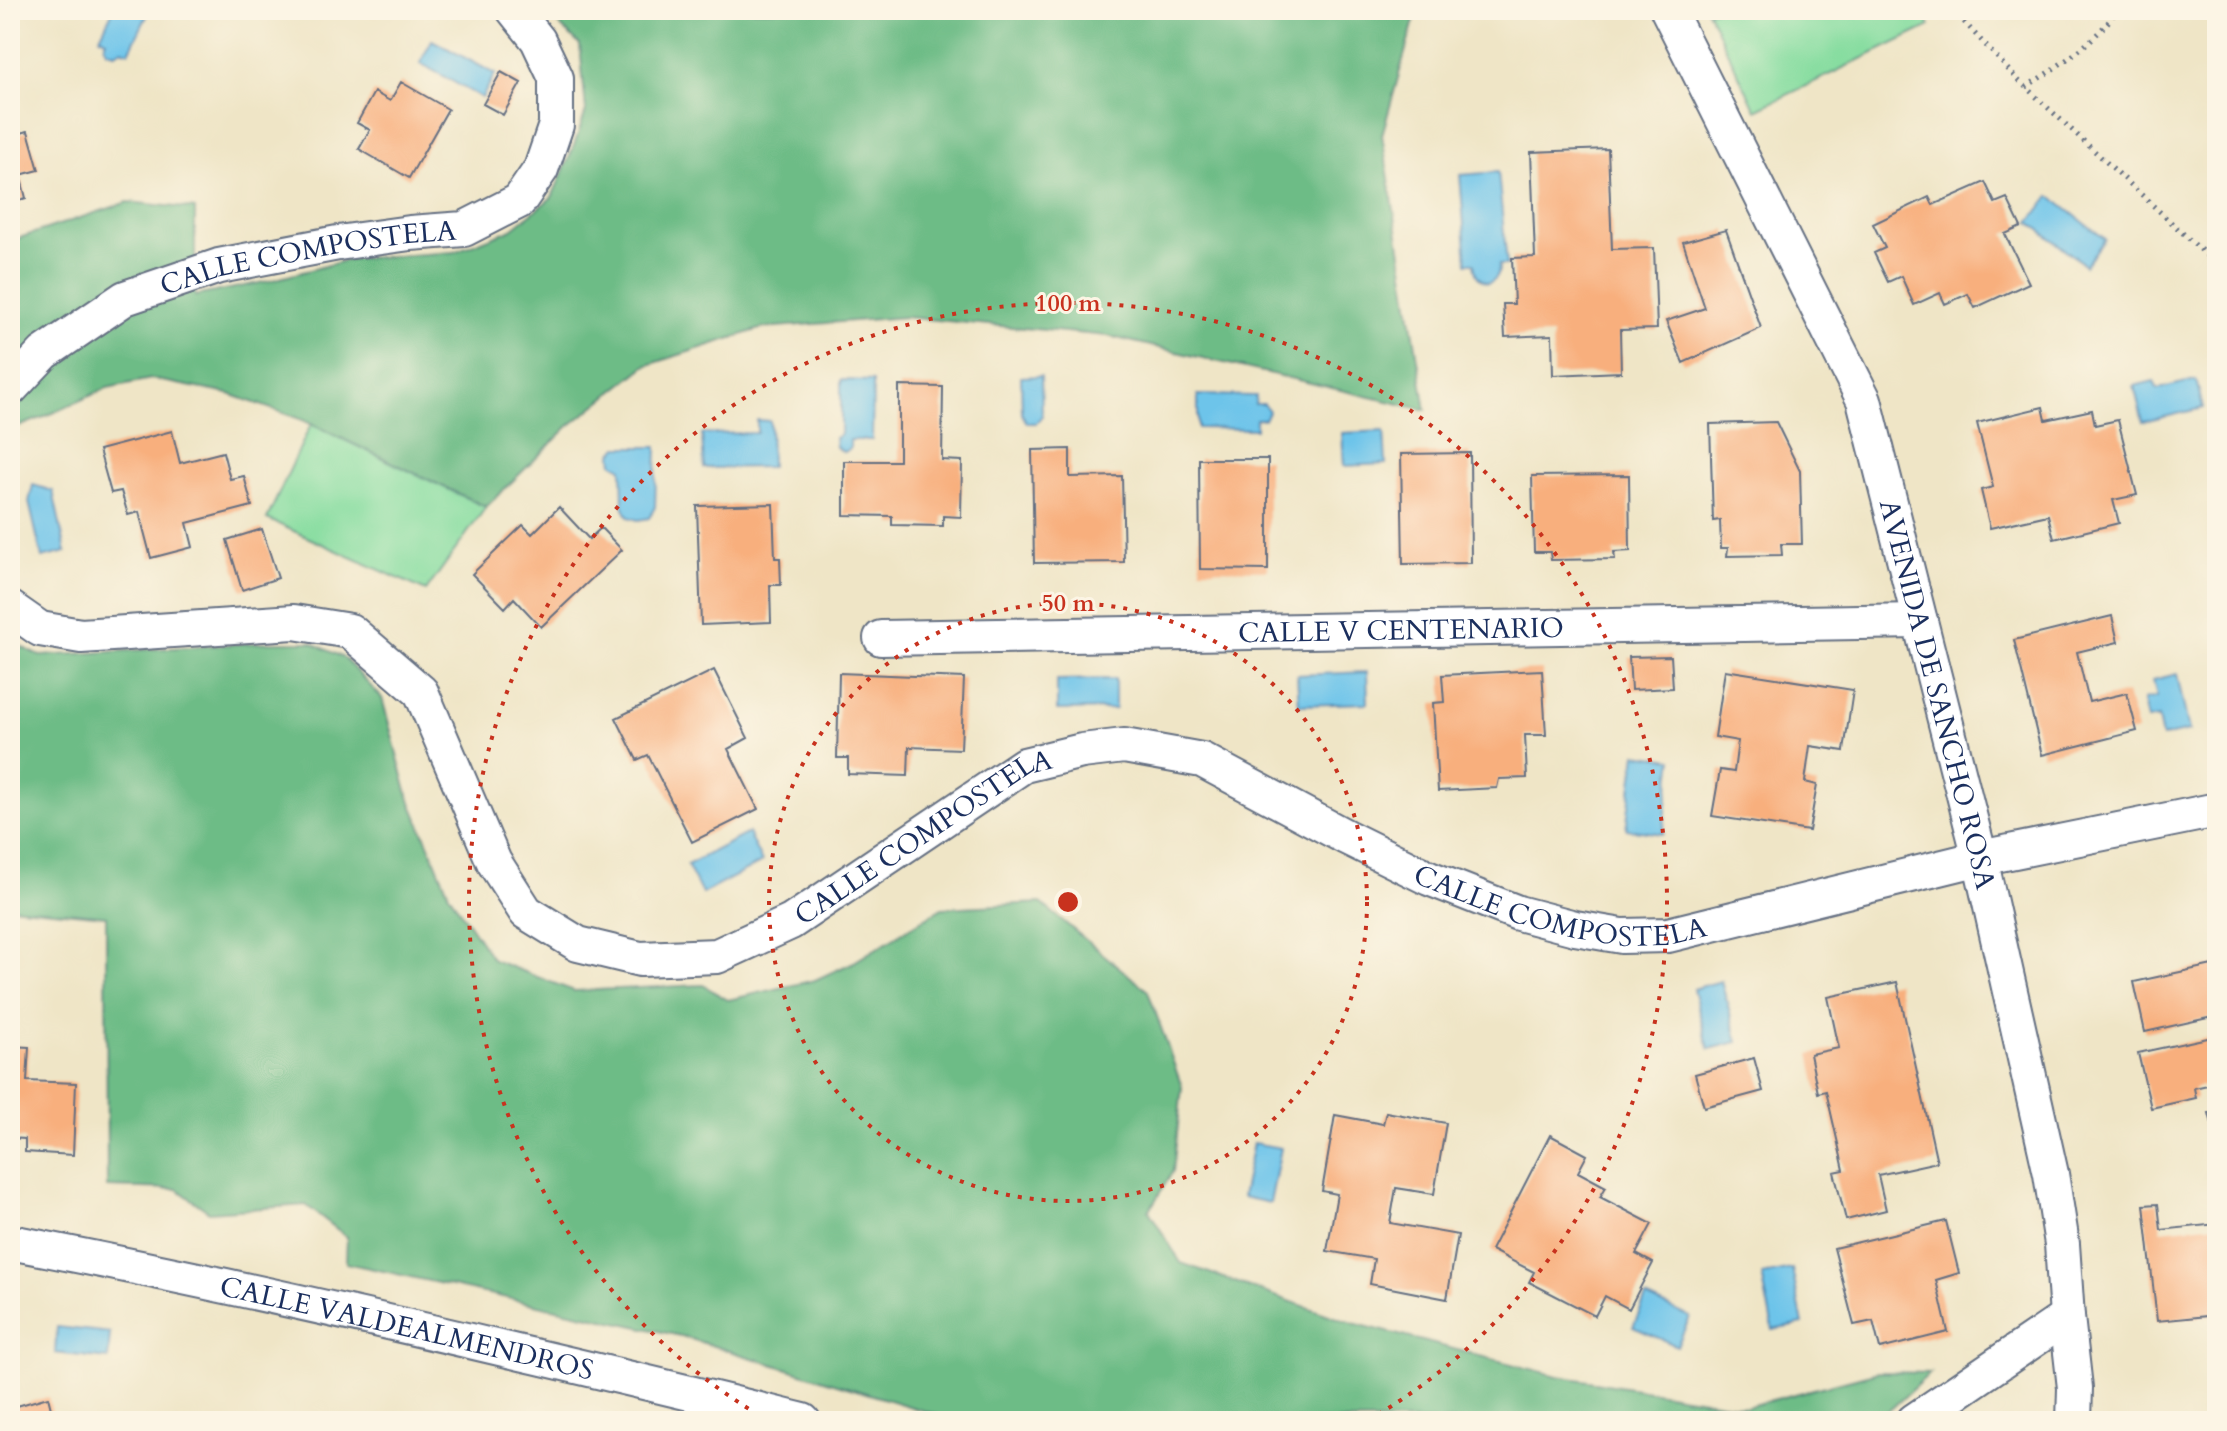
<svg xmlns="http://www.w3.org/2000/svg" width="2227" height="1431" font-family="Cardo,serif">
<style>
.green{fill:#87dda0;stroke:#51867f;stroke-width:2}
.forest{fill:#6dbc86;stroke:#447672;stroke-width:2}
.water{fill:#6dc4ea;stroke:#447aa4;stroke-width:2}
.building{fill:#f8af7d}
.lines{fill:none;stroke-linecap:round;stroke-linejoin:round}
.minor-casing{stroke:#656f82;stroke-width:38}
.path{stroke:#656f82;stroke-width:5;stroke-dasharray:2 6;stroke-linecap:butt}
.minor{stroke:#fff;stroke-width:34}
.ring{fill:none;stroke:#c8321e;stroke-width:4;stroke-dasharray:4 8}
.labels{text-anchor:middle;stroke-width:6;stroke-linejoin:round;paint-order:stroke}
.street-label{font-size:28px;fill:#1b2f5e;stroke:#fcf5e5}
.centre{fill:#c8321e;stroke:#fcf5e5;stroke-width:4}
.ring-label{font-size:24px;text-anchor:middle;font-weight:bold;fill:#c8321e;stroke:#fcf5e5;stroke-width:6;stroke-linejoin:round;paint-order:stroke}
</style>
<rect width="100%" height="100%" fill="#fcf5e5"/>
<filter id="ink" filterUnits="userSpaceOnUse"><feTurbulence type="fractalNoise" baseFrequency=".0125" numOctaves="2"/><feDisplacementMap in="SourceGraphic" scale="16" xChannelSelector="R" yChannelSelector="G"/><feConvolveMatrix kernelMatrix="1 2 1 2 8 2 1 2 1" color-interpolation-filters="sRGB"/></filter>
<filter id="wash" filterUnits="userSpaceOnUse"><feTurbulence type="fractalNoise" baseFrequency=".006" numOctaves="4" result="noise"/><feDisplacementMap in="SourceGraphic" scale="32" xChannelSelector="R" yChannelSelector="G"/><feGaussianBlur stdDeviation="1.8" result="paint"/><feColorMatrix in="noise" values="0 0 0 0 0 0 0 0 0 0 0 0 0 0 0 0 0 1.4 0 .05"/><feComposite in="paint" operator="in"/></filter>
<g filter="url(#wash)">
<rect width="100%" height="100%" fill="#efe5c6"/>
<path class="green" d="M 1707,10 L 1923,10 L 1930,26 L 1756,110 Z
M 311,424 L 486,507 L 426,591 L 267,519 Z"/>
<path class="forest" d="M 544,10 L 1417,10 L 1382,135 L 1426,410 L 1108,336 L 905,317 L 763,328 L 645,366 L 568,427 L 486,507 L 303,420 L 229,394 L 151,379 L 107,388 L 44,417 L 10,430 L 10,241 L 128,202 L 195,209 L 195,296 L 269,281 L 351,259 L 454,252 L 512,229 L 552,197 L 572,151 L 586,111 L 580,45 Z
M 10,641 L 40,656 L 271,642 L 311,642 L 344,658 L 382,698 L 408,795 L 449,894 L 493,960 L 574,991 L 703,985 L 728,1000 L 815,980 L 854,962 L 942,908 L 1041,903 L 1148,991 L 1182,1087 L 1173,1171 L 1149,1211 L 1181,1263 L 1349,1322 L 1558,1376 L 1746,1407 L 1878,1372 L 1930,1373 L 1892,1408 L 1871,1421 L 957,1421 L 681,1336 L 346,1263 L 347,1237 L 306,1205 L 209,1212 L 177,1189 L 107,1187 L 106,916 L 10,907 Z"/>
<path class="water" d="M 113,10 L 150,10 L 129,52 L 122,49 L 115,53 L 107,51 L 104,45 L 106,40 L 100,37 Z
M 432,40 L 495,74 L 482,98 L 420,63 Z
M 1498,172 L 1507,265 L 1499,265 C 1499,275 1497,279 1488,283 C 1477,279 1475,274 1474,263 L 1467,263 L 1460,175 Z
M 2050,196 L 2105,239 L 2085,265 L 2030,222 Z
M 1041,376 L 1042,416 L 1036,423 L 1027,423 L 1022,414 L 1021,377 Z
M 841,380 L 873,381 L 872,440 L 850,440 L 850,449 L 843,452 L 836,447 L 835,438 L 841,434 Z
M 2196,380 L 2203,408 L 2143,422 L 2134,386 L 2154,381 L 2157,389 Z
M 1198,395 L 1256,396 L 1255,404 L 1264,404 L 1269,411 L 1264,419 L 1256,419 L 1256,429 L 1198,428 Z
M 757,420 L 770,421 L 771,467 L 704,468 L 702,434 L 757,433 Z
M 1384,431 L 1386,464 L 1344,466 L 1342,433 Z
M 618,447 L 657,447 L 655,507 L 649,518 L 638,520 L 628,517 L 623,505 L 622,468 L 613,463 L 612,454 Z
M 33,485 L 53,491 L 66,552 L 42,558 L 29,502 Z
M 1367,672 L 1368,703 L 1299,705 L 1297,675 Z
M 2177,674 L 2189,731 L 2162,737 L 2158,718 L 2147,720 L 2143,700 L 2157,697 L 2153,680 Z
M 1115,679 L 1115,709 L 1057,710 L 1057,680 Z
M 1636,754 L 1673,759 L 1663,834 L 1626,829 Z
M 748,833 L 762,862 L 702,894 L 687,865 Z
M 1721,981 L 1738,1042 L 1709,1049 L 1693,989 Z
M 1253,1143 L 1281,1148 L 1270,1203 L 1242,1197 Z
M 1792,1269 L 1803,1324 L 1773,1330 L 1762,1275 Z
M 1646,1297 L 1690,1317 L 1677,1346 L 1633,1327 Z
M 57,1327 L 110,1333 L 108,1359 L 55,1353 Z"/>
<g id="blocks">
<path class="building" d="M 501,72 L 521,83 L 503,115 L 483,104 Z
M 401,82 L 448,109 L 409,178 L 359,149 L 370,130 L 357,123 L 374,92 L 390,101 Z
M 28,131 L 39,170 L 20,175 L 26,198 L 10,203 L 10,136 Z
M 1608,149 L 1612,249 L 1654,248 L 1657,329 L 1620,330 L 1621,372 L 1553,375 L 1552,335 L 1505,337 L 1503,304 L 1514,304 L 1512,258 L 1535,257 L 1531,152 Z
M 1985,182 L 1995,203 L 2007,198 L 2021,227 L 2005,234 L 2029,283 L 1975,308 L 1968,294 L 1945,304 L 1940,293 L 1914,305 L 1901,276 L 1888,282 L 1874,253 L 1885,248 L 1873,224 L 1929,197 L 1933,205 Z
M 1726,230 L 1761,328 L 1683,363 L 1666,321 L 1705,308 L 1683,242 Z
M 899,386 L 943,387 L 942,460 L 962,461 L 961,517 L 943,516 L 943,526 L 892,525 L 892,516 L 844,515 L 844,461 L 899,461 Z
M 2043,407 L 2046,420 L 2092,410 L 2095,425 L 2118,420 L 2137,495 L 2113,500 L 2119,523 L 2054,539 L 2048,515 L 1990,528 L 1981,490 L 1993,487 L 1977,423 Z
M 1776,422 L 1800,471 L 1802,544 L 1781,544 L 1782,555 L 1727,556 L 1728,548 L 1721,548 L 1720,520 L 1713,521 L 1710,424 Z
M 172,431 L 180,463 L 223,452 L 230,479 L 244,476 L 252,506 L 187,523 L 193,547 L 151,558 L 139,512 L 128,515 L 121,491 L 111,493 L 99,450 Z
M 1070,449 L 1070,477 L 1122,476 L 1124,562 L 1034,563 L 1032,450 Z
M 1470,453 L 1471,563 L 1403,564 L 1401,454 Z
M 1199,459 L 1268,459 L 1268,570 L 1200,569 Z
M 1629,475 L 1630,551 L 1614,552 L 1615,559 L 1551,560 L 1550,552 L 1534,552 L 1532,476 Z
M 773,504 L 775,558 L 780,558 L 781,585 L 770,585 L 771,622 L 701,625 L 697,506 Z
M 559,507 L 589,539 L 601,528 L 622,550 L 541,627 L 514,598 L 505,608 L 472,574 L 523,525 L 532,534 Z
M 262,529 L 278,578 L 242,590 L 227,540 Z
M 2112,616 L 2118,642 L 2077,652 L 2089,702 L 2127,693 L 2137,731 L 2042,755 L 2014,640 Z
M 1671,656 L 1673,688 L 1631,690 L 1629,657 Z
M 714,670 L 748,738 L 728,749 L 758,809 L 692,842 L 648,755 L 637,760 L 616,718 Z
M 1542,670 L 1546,735 L 1525,735 L 1527,778 L 1499,779 L 1497,788 L 1438,791 L 1433,703 L 1444,702 L 1442,675 Z
M 1725,670 L 1853,690 L 1844,751 L 1810,746 L 1805,782 L 1817,785 L 1809,831 L 1712,816 L 1720,770 L 1734,772 L 1738,741 L 1715,737 Z
M 839,673 L 964,678 L 961,749 L 909,747 L 908,776 L 848,774 L 848,758 L 837,758 Z
M 2217,964 L 2217,1016 L 2145,1032 L 2134,982 Z
M 1897,982 L 1937,1162 L 1878,1175 L 1886,1210 L 1846,1220 L 1834,1172 L 1844,1170 L 1826,1091 L 1818,1093 L 1810,1054 L 1839,1048 L 1828,997 Z
M 2217,1036 L 2217,1083 L 2194,1088 L 2196,1098 L 2151,1108 L 2138,1053 Z
M 10,1046 L 29,1047 L 27,1081 L 76,1083 L 73,1155 L 25,1152 L 25,1139 L 10,1138 Z
M 1754,1058 L 1763,1091 L 1704,1107 L 1695,1074 Z
M 2217,1111 L 2217,1139 L 2216,1139 L 2209,1113 Z
M 1386,1112 L 1446,1123 L 1434,1194 L 1396,1188 L 1390,1223 L 1458,1235 L 1447,1299 L 1370,1284 L 1374,1259 L 1327,1251 L 1337,1194 L 1322,1191 L 1335,1115 L 1383,1124 Z
M 1550,1135 L 1587,1155 L 1578,1172 L 1606,1187 L 1600,1197 L 1652,1224 L 1636,1254 L 1653,1263 L 1629,1309 L 1605,1296 L 1595,1316 L 1529,1282 L 1534,1272 L 1491,1250 Z
M 2158,1204 L 2161,1230 L 2217,1224 L 2217,1315 L 2157,1321 L 2144,1205 Z
M 1946,1221 L 1959,1273 L 1936,1280 L 1948,1332 L 1880,1349 L 1873,1321 L 1854,1325 L 1834,1248 Z
M 48,1397 L 54,1421 L 10,1421 L 10,1408 Z"/>
</g>
</g>
<g filter="url(#ink)">
<use href="#blocks" fill-opacity="0" stroke="#656f82" stroke-width="2"/>
<g class="lines">
<g class="minor-casing">
<g id="minor">
<path id="s1" d="M 1668,10 L 1864,400 L 1980,858 L 2051,1174 L 2062,1244 L 2067,1317 L 2075,1388 L 2074,1421"/>
<path id="s2" d="M 10,389 L 44,353 L 125,298 L 219,266 L 338,243 L 410,233 L 464,229 L 519,201 L 541,169 L 556,125 L 556,78 L 538,40 L 514,10"/>
<path id="s3" d="M 10,608 L 40,629 L 81,636 L 294,622 L 350,631 L 421,692 L 494,862 L 526,912 L 578,944 L 640,959 L 717,956 L 791,922 L 1024,765 L 1082,751 L 1124,746 L 1202,760 L 1346,837 L 1429,878 L 1518,913 L 1575,928 L 1622,936 L 1668,935 L 1980,858 L 2217,810"/>
<path id="s4" d="M 881,638 L 1920,621"/>
<path id="s5" d="M 10,1242 C 177,1274 343,1311 508,1350 C 606,1373 705,1396 803,1421"/>
<path d="M 1914,1421 L 2067,1317"/>
</g>
</g>
<path class="path" d="M 1953,10 L 2016,78 L 2217,265
M 2026,87 C 2058,66 2095,43 2117,10"/>
<use href="#minor" class="minor"/>
</g>
</g>
<g class="ring">
<circle cx="1068" cy="902" r="299"/>
<path d="M769 1421A599 599 0 1 1 1367 1421"/>
</g>
<g class="labels">
<g class="street-label">
<text dy="10" stroke="none"><textPath href="#s2" startOffset="336">CALLE COMPOSTELA</textPath></text>
<text dy="10" stroke="none"><textPath href="#s4" startOffset="520">CALLE V CENTENARIO</textPath></text>
<text dy="10" stroke="none"><textPath href="#s1" startOffset="740">AVENIDA DE SANCHO ROSA</textPath></text>
<text dy="10" stroke="none"><textPath href="#s3" startOffset="1128">CALLE COMPOSTELA</textPath></text>
<text dy="10" stroke="none"><textPath href="#s3" startOffset="1824">CALLE COMPOSTELA</textPath></text>
<text dy="10" stroke="none"><textPath href="#s5" startOffset="406">CALLE VALDEALMENDROS</textPath></text>
</g>
</g>
<circle cx="1068" cy="902" r="12" class="centre"/>
<g class="ring-label">
<text x="1068" y="311">100 m</text>
<text x="1068" y="611">50 m</text>
</g>
<rect width="2227" height="1431" fill="none" stroke="#fcf5e5" stroke-width="40"/>
</svg>
